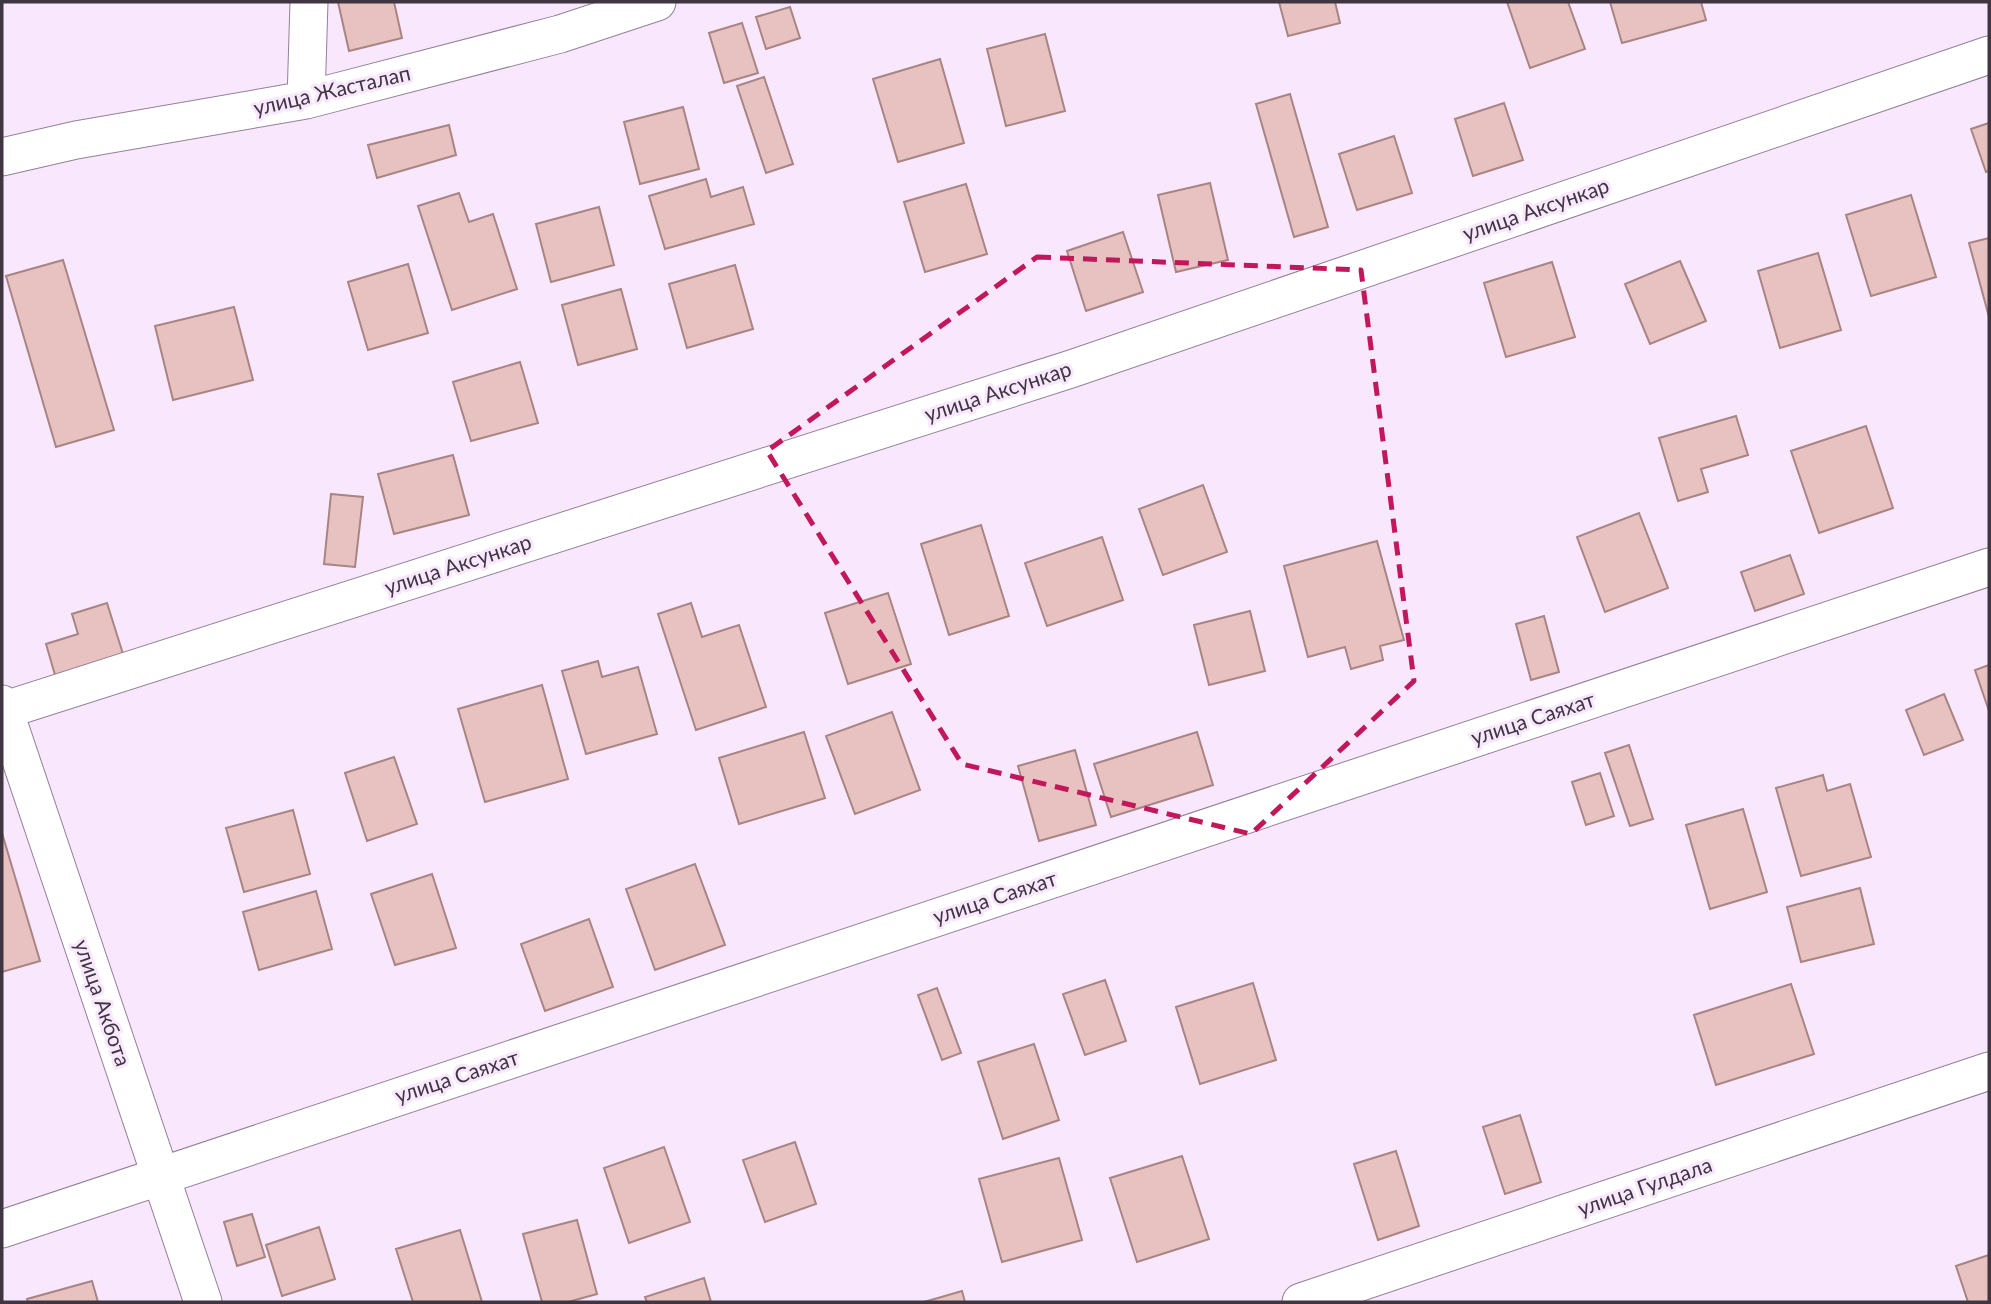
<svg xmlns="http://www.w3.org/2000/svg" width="1991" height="1304" font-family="Lato,sans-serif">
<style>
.building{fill:#e8c2c0;stroke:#a88583;stroke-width:2}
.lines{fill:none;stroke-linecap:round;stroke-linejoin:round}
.minor-casing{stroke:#938099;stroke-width:39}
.minor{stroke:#fff;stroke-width:37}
.marked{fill:none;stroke:#c2185b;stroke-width:5;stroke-dasharray:14 9;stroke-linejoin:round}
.labels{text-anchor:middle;stroke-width:6;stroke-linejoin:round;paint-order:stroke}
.street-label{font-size:21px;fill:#3f3641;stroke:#f9e7fe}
</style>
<rect width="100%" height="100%" fill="#f9e7fe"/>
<path class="building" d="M 338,2 L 394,2 L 402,38 L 349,51 Z
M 1279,2 L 1335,2 L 1340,23 L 1288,36 Z
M 1507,2 L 1568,2 L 1585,49 L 1530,68 Z
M 1610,2 L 1701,2 L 1706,20 L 1622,43 Z
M 790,7 L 800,38 L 766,49 L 756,17 Z
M 742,23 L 758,73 L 724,83 L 709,33 Z
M 1045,34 L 1065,111 L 1006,126 L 987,49 Z
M 940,59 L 964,143 L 898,162 L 873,79 Z
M 764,77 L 793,164 L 766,173 L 737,86 Z
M 1290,94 L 1328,227 L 1294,237 L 1256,104 Z
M 1504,103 L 1523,160 L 1473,176 L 1455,119 Z
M 683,107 L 699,169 L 640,184 L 624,122 Z
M 1989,123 L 1989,171 L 1986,172 L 1971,129 Z
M 449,125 L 456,155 L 377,178 L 368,145 Z
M 1394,136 L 1412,193 L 1357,210 L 1339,154 Z
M 706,179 L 711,197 L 743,187 L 754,224 L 665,249 L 649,196 Z
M 1210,183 L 1228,260 L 1176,272 L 1158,195 Z
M 966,184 L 987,254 L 925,272 L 904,202 Z
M 459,193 L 469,222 L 493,214 L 517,289 L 452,310 L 418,206 Z
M 1911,195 L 1936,277 L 1871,296 L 1846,215 Z
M 599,207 L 614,265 L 551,282 L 536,224 Z
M 1123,232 L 1143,292 L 1086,311 L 1067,251 Z
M 1989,238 L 1989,317 L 1969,243 Z
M 1818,253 L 1841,330 L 1780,348 L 1758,271 Z
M 63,260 L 114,430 L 56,447 L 6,276 Z
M 1680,261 L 1706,321 L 1650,344 L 1625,284 Z
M 1552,262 L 1575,337 L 1506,357 L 1484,283 Z
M 408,264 L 428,333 L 368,350 L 348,282 Z
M 735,265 L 753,329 L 687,348 L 669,284 Z
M 621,289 L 637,349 L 578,365 L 562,305 Z
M 234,307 L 253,380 L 173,400 L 155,326 Z
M 520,362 L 538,423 L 471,441 L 453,382 Z
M 1736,416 L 1748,455 L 1701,469 L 1708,492 L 1678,501 L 1659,438 Z
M 1866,426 L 1893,508 L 1819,533 L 1791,451 Z
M 453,455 L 469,515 L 394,534 L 378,474 Z
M 1203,485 L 1227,552 L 1163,575 L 1139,509 Z
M 331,494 L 363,497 L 355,567 L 324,564 Z
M 1639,513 L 1668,588 L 1605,612 L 1577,537 Z
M 981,525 L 1009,616 L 949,635 L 921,544 Z
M 1102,537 L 1123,600 L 1047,626 L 1025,563 Z
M 1377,541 L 1404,640 L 1380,646 L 1383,660 L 1351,669 L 1345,647 L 1308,657 L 1284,566 Z
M 1790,555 L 1804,594 L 1755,611 L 1741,572 Z
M 888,593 L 911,664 L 848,684 L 825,613 Z
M 107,603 L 123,654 L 55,675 L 46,644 L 78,634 L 72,614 Z
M 691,603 L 702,637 L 739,625 L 766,707 L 696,730 L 658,614 Z
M 1250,611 L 1265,671 L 1209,685 L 1194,625 Z
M 1544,616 L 1559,672 L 1531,680 L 1516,624 Z
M 598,661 L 602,677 L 638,667 L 657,734 L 586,754 L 562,671 Z
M 1989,665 L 1989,711 L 1975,670 Z
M 542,685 L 568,779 L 485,802 L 458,709 Z
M 1944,694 L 1963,740 L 1924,755 L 1906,710 Z
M 892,712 L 920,790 L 855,814 L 826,736 Z
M 804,732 L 825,798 L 739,824 L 719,758 Z
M 1197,732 L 1213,785 L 1111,817 L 1094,764 Z
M 1629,745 L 1653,819 L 1630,826 L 1605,753 Z
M 1075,750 L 1096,825 L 1039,841 L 1018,766 Z
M 394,757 L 417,824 L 367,841 L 345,773 Z
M 1600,773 L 1614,816 L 1586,825 L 1572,782 Z
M 1823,775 L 1827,791 L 1850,784 L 1871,857 L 1801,876 L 1776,788 Z
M 1743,809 L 1767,892 L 1710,909 L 1686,825 Z
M 293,810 L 310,874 L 244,892 L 226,828 Z
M 2,833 L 40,961 L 2,972 Z
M 695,864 L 725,945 L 655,970 L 626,889 Z
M 432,874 L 456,948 L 395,965 L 371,894 Z
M 1860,888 L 1874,944 L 1801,962 L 1787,907 Z
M 316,891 L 332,949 L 259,970 L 243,912 Z
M 589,919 L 613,987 L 545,1011 L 521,944 Z
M 1105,980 L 1126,1041 L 1085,1055 L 1063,994 Z
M 1253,983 L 1276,1060 L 1200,1084 L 1176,1007 Z
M 1791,984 L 1814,1054 L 1716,1085 L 1694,1015 Z
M 937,988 L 961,1053 L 942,1060 L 918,995 Z
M 1034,1044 L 1059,1120 L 1003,1139 L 978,1062 Z
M 1520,1115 L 1541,1182 L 1505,1194 L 1483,1127 Z
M 795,1142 L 816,1204 L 765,1222 L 743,1160 Z
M 664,1147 L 690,1222 L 629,1243 L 604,1168 Z
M 1396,1151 L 1419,1226 L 1378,1240 L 1354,1164 Z
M 1182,1156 L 1209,1239 L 1137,1262 L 1110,1178 Z
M 1059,1158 L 1082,1240 L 1002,1262 L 979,1179 Z
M 252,1214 L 265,1257 L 237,1266 L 224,1222 Z
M 577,1220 L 597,1294 L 568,1302 L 542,1302 L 523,1234 Z
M 319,1227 L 335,1279 L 282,1296 L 266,1245 Z
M 460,1230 L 482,1302 L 413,1302 L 396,1249 Z
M 1989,1255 L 1989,1302 L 1968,1302 L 1956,1266 Z
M 704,1278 L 711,1302 L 647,1302 L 645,1297 Z
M 92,1281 L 98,1302 L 28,1302 L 27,1299 Z
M 962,1291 L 965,1302 L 924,1302 Z"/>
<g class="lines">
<g class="minor-casing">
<path id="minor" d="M 306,100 L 309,2
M 2,157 L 76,140 L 306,100 L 560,34 L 657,2
M 2,704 L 203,1302
M 2,711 L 1071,369 L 1989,55
M 2,1229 L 1989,567
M 1301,1302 L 1989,1071"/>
</g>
<use href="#minor" class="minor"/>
</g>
<path class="marked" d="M 1037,257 L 1361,270 L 1414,681 L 1251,834 L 962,764 L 767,451 Z"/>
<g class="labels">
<g class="street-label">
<text transform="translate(332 91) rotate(-13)" y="7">улица Жасталап</text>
<text transform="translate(1536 210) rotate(-19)" y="7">улица Аксункар</text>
<text transform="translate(998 392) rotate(-18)" y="7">улица Аксункар</text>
<text transform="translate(458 565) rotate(-18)" y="7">улица Аксункар</text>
<text transform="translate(1533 719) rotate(-18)" y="7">улица Саяхат</text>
<text transform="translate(995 898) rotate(-18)" y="7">улица Саяхат</text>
<text transform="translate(102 1003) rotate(71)" y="7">улица Акбота</text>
<text transform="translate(457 1077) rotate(-18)" y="7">улица Саяхат</text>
<text transform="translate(1645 1187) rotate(-19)" y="7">улица Гулдала</text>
</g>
</g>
<rect width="1991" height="1304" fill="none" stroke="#3f3641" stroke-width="7"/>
</svg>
